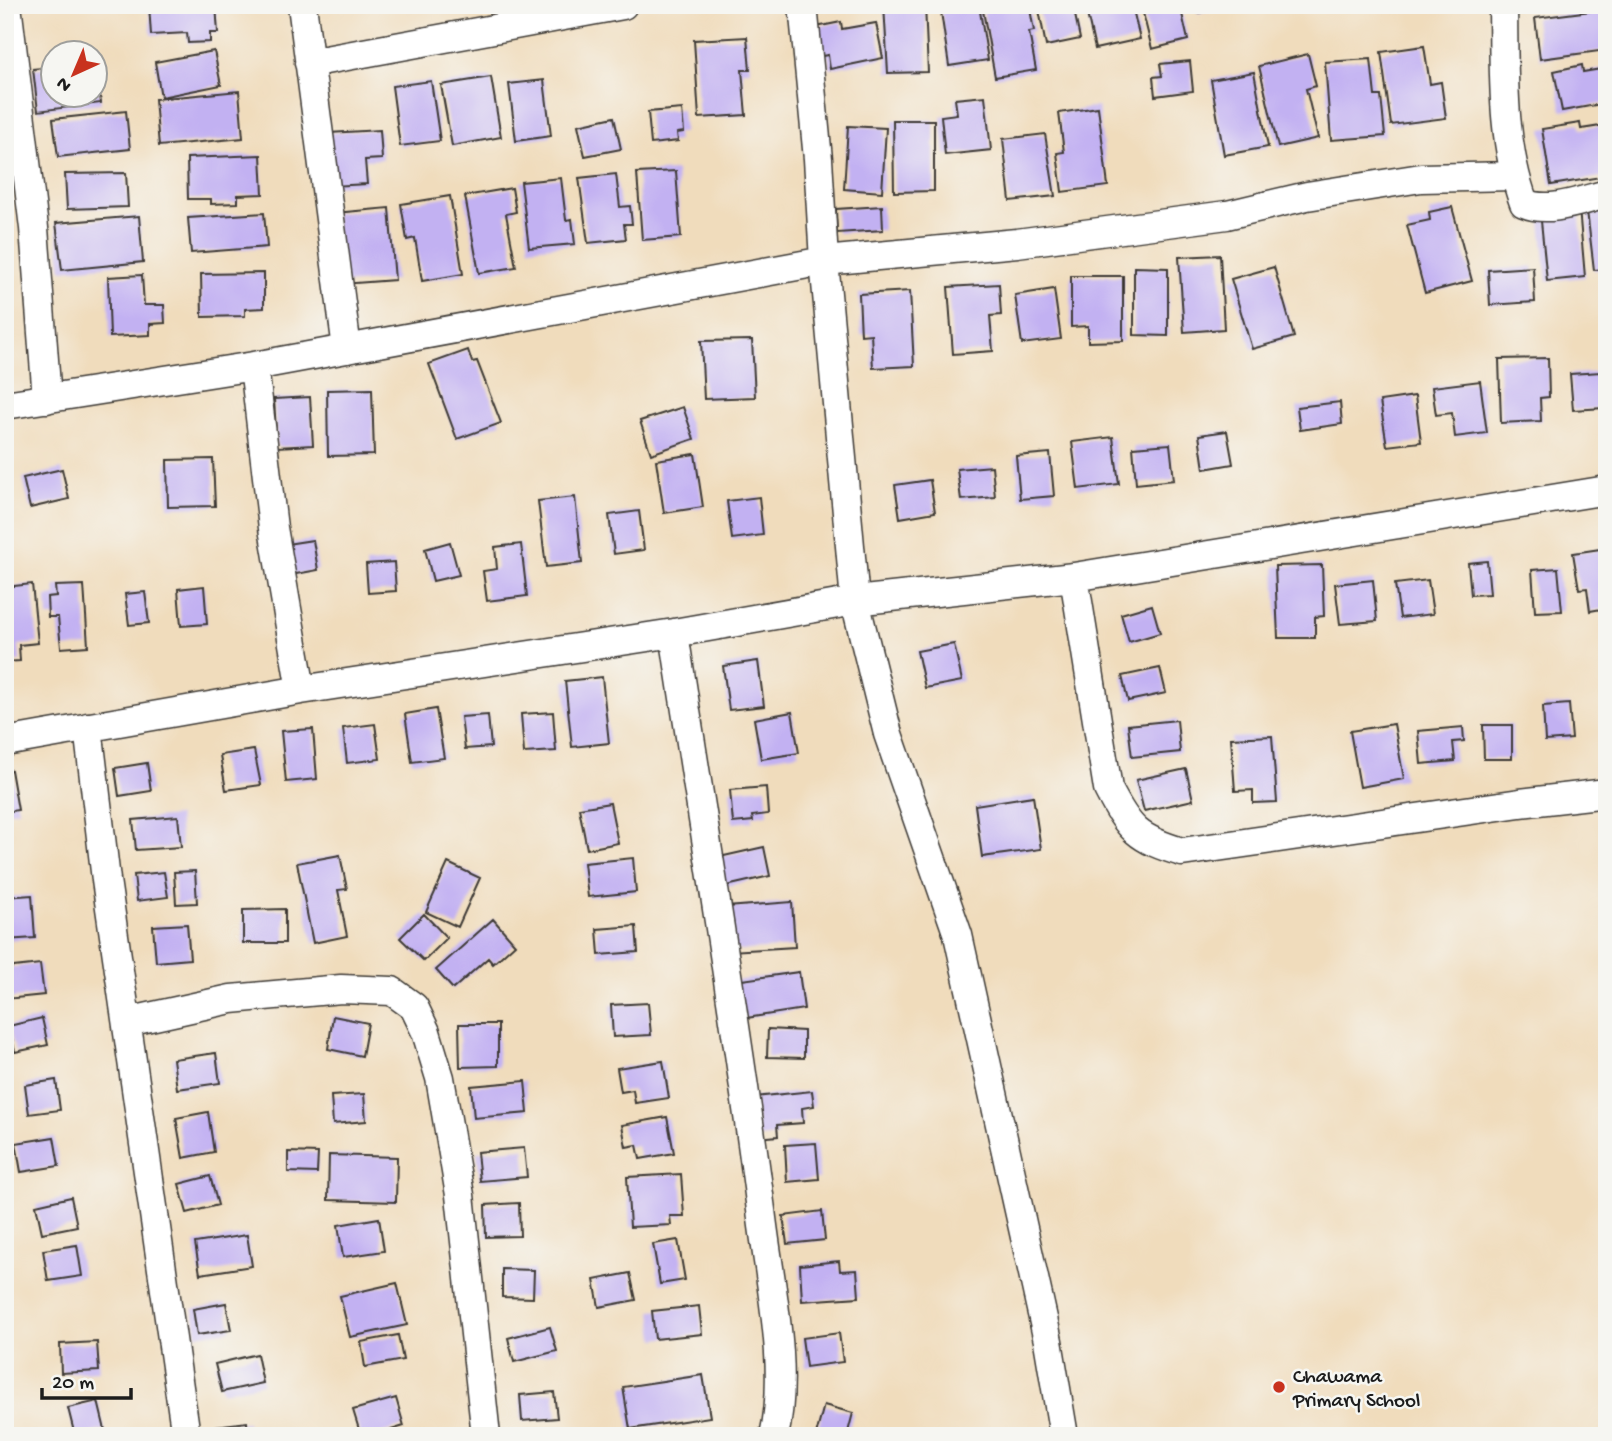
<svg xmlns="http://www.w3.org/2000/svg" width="1612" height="1441" font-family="'Gochi Hand',sans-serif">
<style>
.building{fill:#c2b1f2}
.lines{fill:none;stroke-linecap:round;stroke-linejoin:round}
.street-casing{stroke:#3c3934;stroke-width:31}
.street{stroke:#fff;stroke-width:28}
.poi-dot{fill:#c8321e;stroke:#f6f6f2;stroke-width:2.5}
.labels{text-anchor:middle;stroke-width:5;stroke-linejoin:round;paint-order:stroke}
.poi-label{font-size:21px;fill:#1c1c1c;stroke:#f6f6f2;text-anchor:start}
</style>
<rect width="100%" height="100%" fill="#f6f6f2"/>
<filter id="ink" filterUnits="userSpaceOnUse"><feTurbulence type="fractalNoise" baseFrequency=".0143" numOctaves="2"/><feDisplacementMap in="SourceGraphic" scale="14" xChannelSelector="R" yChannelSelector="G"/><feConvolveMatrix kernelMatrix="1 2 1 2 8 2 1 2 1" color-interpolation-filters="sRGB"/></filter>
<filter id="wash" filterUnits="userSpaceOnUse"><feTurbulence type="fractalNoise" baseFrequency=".00686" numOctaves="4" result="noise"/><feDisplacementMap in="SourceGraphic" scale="28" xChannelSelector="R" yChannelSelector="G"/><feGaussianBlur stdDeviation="1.57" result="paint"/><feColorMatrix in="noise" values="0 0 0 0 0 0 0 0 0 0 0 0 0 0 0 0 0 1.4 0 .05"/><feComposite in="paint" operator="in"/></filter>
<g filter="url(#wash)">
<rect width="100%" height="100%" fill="#f0dcbc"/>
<g id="blocks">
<path class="building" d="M 149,5 L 216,5 L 218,33 L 210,33 L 210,42 L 188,43 L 187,33 L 151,35 Z
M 884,5 L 925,5 L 928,72 L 888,73 Z
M 940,5 L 979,5 L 988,60 L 949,66 Z
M 982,5 L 1022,5 L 1023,10 L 1030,9 L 1034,31 L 1029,32 L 1036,70 L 995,77 Z
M 1038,5 L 1073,5 L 1080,39 L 1046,46 Z
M 1085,5 L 1132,5 L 1140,39 L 1095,49 Z
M 1141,5 L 1180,5 L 1188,40 L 1152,49 Z
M 1196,5 L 1226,5 L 1227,6 L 1198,13 Z
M 1249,5 L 1292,5 L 1292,7 L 1250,12 Z
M 1607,9 L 1607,50 L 1540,59 L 1535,18 Z
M 841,22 L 842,29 L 876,23 L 883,58 L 830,69 L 828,55 L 816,57 L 811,28 Z
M 747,37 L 750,70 L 742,70 L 746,115 L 699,118 L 694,40 Z
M 1424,46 L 1430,84 L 1441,82 L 1446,118 L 1391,125 L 1381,52 Z
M 214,51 L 221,85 L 161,97 L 155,62 Z
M 1308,54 L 1316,86 L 1306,89 L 1318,138 L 1278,147 L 1259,66 Z
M 1371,59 L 1375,96 L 1381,96 L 1385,136 L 1331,140 L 1325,62 Z
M 1190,61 L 1193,91 L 1155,96 L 1153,77 L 1162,76 L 1160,64 Z
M 1582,65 L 1583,72 L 1607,68 L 1607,103 L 1562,111 L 1554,71 Z
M 52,67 L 52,94 L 94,94 L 96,67 L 101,103 L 38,111 L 33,69 Z
M 1254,72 L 1268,147 L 1224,155 L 1211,80 Z
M 491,77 L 501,137 L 452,146 L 441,85 Z
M 544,80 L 551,136 L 516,141 L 509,84 Z
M 431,81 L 440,141 L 400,146 L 392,86 Z
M 239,91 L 243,138 L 159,146 L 155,99 Z
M 985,96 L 991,150 L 945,155 L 941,116 L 957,114 L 955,99 Z
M 1098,107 L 1108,186 L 1062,192 L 1057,153 L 1064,152 L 1059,113 Z
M 682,109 L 684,132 L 677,133 L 678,141 L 651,144 L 648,112 Z
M 126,111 L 130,149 L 58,157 L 53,119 Z
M 614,117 L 621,149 L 585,156 L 578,125 Z
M 893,120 L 934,120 L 934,191 L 894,192 Z
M 1580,123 L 1581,129 L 1607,125 L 1607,176 L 1551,185 L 1542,129 Z
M 848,126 L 886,128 L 882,192 L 844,189 Z
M 380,130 L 382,159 L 365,160 L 367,184 L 332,186 L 329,133 Z
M 1045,134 L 1055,196 L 1010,201 L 1003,139 Z
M 261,155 L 263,194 L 238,195 L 238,203 L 211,204 L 211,199 L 188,199 L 187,158 Z
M 676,171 L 681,237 L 642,240 L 637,173 Z
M 126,173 L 128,207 L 67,209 L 65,174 Z
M 616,174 L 620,207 L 630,206 L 632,224 L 624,224 L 626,239 L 588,243 L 579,178 Z
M 561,178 L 566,220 L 572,219 L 575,244 L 529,248 L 521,182 Z
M 512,188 L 516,212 L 506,214 L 516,267 L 479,273 L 465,196 Z
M 450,196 L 463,274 L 422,281 L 415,238 L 407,240 L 401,204 Z
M 1607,200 L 1607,269 L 1594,270 L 1586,202 Z
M 882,206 L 883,230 L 837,233 L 836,209 Z
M 1452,207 L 1472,281 L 1425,293 L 1407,225 L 1430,220 L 1429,212 Z
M 389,208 L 395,280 L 342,284 L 335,213 Z
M 1579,208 L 1585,277 L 1547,281 L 1540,211 Z
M 264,213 L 267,247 L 191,253 L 188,218 Z
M 139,216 L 143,262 L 62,270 L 56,223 Z
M 1220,255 L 1224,329 L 1184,332 L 1179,257 Z
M 1134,267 L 1168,268 L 1168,336 L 1134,335 Z
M 1274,267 L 1294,337 L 1252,349 L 1231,279 Z
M 1533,267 L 1535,302 L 1490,305 L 1488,270 Z
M 264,273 L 264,308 L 245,309 L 245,316 L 202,317 L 201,274 Z
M 142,275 L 144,305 L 164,305 L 165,323 L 150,324 L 150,335 L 110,337 L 108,277 Z
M 1071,276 L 1123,276 L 1123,341 L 1088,342 L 1088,326 L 1071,327 Z
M 999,284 L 1001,315 L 990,316 L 993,351 L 953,354 L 948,287 Z
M 1054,289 L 1061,339 L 1022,344 L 1015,295 Z
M 910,291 L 914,366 L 873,368 L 871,334 L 861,335 L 859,294 Z
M 752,340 L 755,397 L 704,399 L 701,341 Z
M 468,350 L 472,362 L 477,361 L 501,423 L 457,439 L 429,364 Z
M 1548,358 L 1549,397 L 1540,398 L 1541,421 L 1501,423 L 1499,359 Z
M 1601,372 L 1604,408 L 1573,410 L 1570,374 Z
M 1480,381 L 1487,433 L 1455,437 L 1452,413 L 1436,415 L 1432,387 Z
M 372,389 L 374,455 L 328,456 L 327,390 Z
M 1415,396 L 1421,442 L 1387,446 L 1380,401 Z
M 310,397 L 313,445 L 277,447 L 274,399 Z
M 1340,402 L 1342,424 L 1300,430 L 1297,407 Z
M 683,407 L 694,439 L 651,454 L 640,421 Z
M 1227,431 L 1233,464 L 1204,469 L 1199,435 Z
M 1113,437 L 1119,484 L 1078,489 L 1072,442 Z
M 1170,444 L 1174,480 L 1136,484 L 1133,447 Z
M 1050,453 L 1054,496 L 1020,499 L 1016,456 Z
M 695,454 L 703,507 L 664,513 L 656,460 Z
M 213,459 L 215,506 L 168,507 L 167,460 Z
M 992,466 L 995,497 L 961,500 L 957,469 Z
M 62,469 L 69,499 L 30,508 L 23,478 Z
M 930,480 L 935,512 L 900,518 L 895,485 Z
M 575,497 L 582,563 L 546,567 L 538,501 Z
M 759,497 L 763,535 L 732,539 L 727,501 Z
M 639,511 L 644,550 L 614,554 L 609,515 Z
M 313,540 L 318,570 L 285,576 L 280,545 Z
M 450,542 L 459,575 L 433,581 L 425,549 Z
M 521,544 L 527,596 L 487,601 L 483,571 L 497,569 L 495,547 Z
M 1607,548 L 1607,608 L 1590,611 L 1587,588 L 1579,589 L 1573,553 Z
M 1487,561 L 1490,594 L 1471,595 L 1468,563 Z
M 394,562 L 396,591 L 368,593 L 366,564 Z
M 1322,565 L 1324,616 L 1315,617 L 1315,638 L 1278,638 L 1275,566 Z
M 1558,568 L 1562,611 L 1535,612 L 1532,570 Z
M 1373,580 L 1377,621 L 1340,624 L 1335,584 Z
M 1428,580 L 1433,614 L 1400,618 L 1395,584 Z
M 32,584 L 38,643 L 19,645 L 20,661 L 5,662 L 5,587 Z
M 84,585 L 88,646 L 61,648 L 58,617 L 48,617 L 47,597 L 56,596 L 55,586 Z
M 204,586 L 207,624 L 181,626 L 178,589 Z
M 145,592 L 149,623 L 129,625 L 125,594 Z
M 1152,605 L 1160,633 L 1129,642 L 1121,614 Z
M 954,644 L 962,681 L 925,688 L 917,651 Z
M 758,661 L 764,706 L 729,710 L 723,666 Z
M 1160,668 L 1166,693 L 1128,701 L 1122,676 Z
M 602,677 L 609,743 L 572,747 L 565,681 Z
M 1569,704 L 1572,739 L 1545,741 L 1543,706 Z
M 436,709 L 444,758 L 412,762 L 405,714 Z
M 553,712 L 556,751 L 524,753 L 521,714 Z
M 792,712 L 799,753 L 761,759 L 754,719 Z
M 488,715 L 491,747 L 465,749 L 461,717 Z
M 1177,720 L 1180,752 L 1132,757 L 1128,725 Z
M 375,724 L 380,759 L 347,763 L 343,728 Z
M 1394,724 L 1404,779 L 1360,787 L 1350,731 Z
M 1483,725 L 1512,725 L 1512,759 L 1484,759 Z
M 1463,727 L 1464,741 L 1453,742 L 1455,761 L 1421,764 L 1418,731 Z
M 313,729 L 317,779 L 286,782 L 281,731 Z
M 1272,736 L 1277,802 L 1253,803 L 1253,790 L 1235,791 L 1231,738 Z
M 254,750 L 261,785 L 226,790 L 220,755 Z
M 147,763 L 151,791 L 119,796 L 115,768 Z
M 1186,769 L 1193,800 L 1144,811 L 1136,780 Z
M 11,770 L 18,810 L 5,812 L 5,771 Z
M 766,787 L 768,814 L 752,816 L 753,821 L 733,823 L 730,790 Z
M 1033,796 L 1041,849 L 982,857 L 975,805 Z
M 610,803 L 618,843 L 587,849 L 579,808 Z
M 178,816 L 181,847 L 136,850 L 133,820 Z
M 764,847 L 770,876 L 722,887 L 715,858 Z
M 340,855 L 347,889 L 338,890 L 347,936 L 313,943 L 297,863 Z
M 633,858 L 636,892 L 588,897 L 584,863 Z
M 448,863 L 480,878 L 458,927 L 426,912 Z
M 195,871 L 197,903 L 176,904 L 174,872 Z
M 164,872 L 168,897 L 137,901 L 134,875 Z
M 32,895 L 35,938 L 5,940 L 5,897 Z
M 792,902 L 795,947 L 730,951 L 727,907 Z
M 285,909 L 285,943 L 243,943 L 243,910 Z
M 424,914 L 447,938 L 424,961 L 400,938 Z
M 493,919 L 515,944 L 493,964 L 488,958 L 453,989 L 436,970 Z
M 187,924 L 190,959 L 156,962 L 153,926 Z
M 636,926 L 638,952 L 599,955 L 597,929 Z
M 40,964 L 44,995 L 6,999 L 5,968 Z
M 799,972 L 804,1009 L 740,1019 L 735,981 Z
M 648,1003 L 651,1035 L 613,1037 L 611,1005 Z
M 333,1016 L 368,1023 L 362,1056 L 328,1049 Z
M 42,1018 L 48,1045 L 15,1052 L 9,1026 Z
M 459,1024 L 498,1024 L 498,1066 L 460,1067 Z
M 768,1029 L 804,1031 L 804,1058 L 767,1057 Z
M 216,1053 L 220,1083 L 177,1089 L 173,1059 Z
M 663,1061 L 669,1098 L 635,1103 L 633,1090 L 621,1092 L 617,1068 Z
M 56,1080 L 60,1110 L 29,1114 L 25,1085 Z
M 525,1081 L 528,1113 L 474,1118 L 471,1086 Z
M 812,1091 L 814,1106 L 802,1108 L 803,1123 L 777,1125 L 778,1136 L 758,1138 L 755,1097 Z
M 364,1094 L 366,1121 L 333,1124 L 331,1096 Z
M 208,1112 L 214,1152 L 183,1158 L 176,1118 Z
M 667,1117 L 674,1153 L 640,1159 L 637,1145 L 626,1147 L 622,1125 Z
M 54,1137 L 59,1166 L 21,1172 L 16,1143 Z
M 816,1143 L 819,1179 L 787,1182 L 785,1145 Z
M 524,1148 L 527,1177 L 480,1181 L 477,1152 Z
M 288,1152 L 318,1153 L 317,1173 L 288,1172 Z
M 329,1155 L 397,1157 L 396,1202 L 328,1200 Z
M 681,1174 L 684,1216 L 670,1216 L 671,1225 L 630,1227 L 627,1177 Z
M 210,1176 L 218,1205 L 187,1213 L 179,1184 Z
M 71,1197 L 77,1226 L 42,1233 L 36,1205 Z
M 519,1203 L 520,1236 L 486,1237 L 485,1205 Z
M 822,1211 L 825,1240 L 787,1244 L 783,1216 Z
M 379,1218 L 384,1251 L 343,1257 L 338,1225 Z
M 247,1235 L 252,1266 L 200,1274 L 195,1243 Z
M 678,1240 L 685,1280 L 660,1284 L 653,1244 Z
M 77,1245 L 82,1276 L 48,1281 L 43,1250 Z
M 839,1261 L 840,1271 L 857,1270 L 859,1297 L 802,1301 L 800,1265 Z
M 502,1269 L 534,1270 L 533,1298 L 502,1297 Z
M 630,1273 L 636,1300 L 599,1307 L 594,1280 Z
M 397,1283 L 407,1325 L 350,1337 L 340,1296 Z
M 226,1303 L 231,1330 L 197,1335 L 193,1309 Z
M 699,1306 L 702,1334 L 655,1339 L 652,1311 Z
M 550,1327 L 557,1351 L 514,1362 L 508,1338 Z
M 839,1333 L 843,1362 L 806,1367 L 802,1338 Z
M 398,1335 L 403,1360 L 365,1367 L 361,1342 Z
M 97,1342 L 99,1371 L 61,1373 L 60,1344 Z
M 257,1354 L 263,1383 L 222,1392 L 215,1364 Z
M 703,1375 L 710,1417 L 630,1429 L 623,1387 Z
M 554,1392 L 557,1418 L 522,1421 L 520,1395 Z
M 396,1398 L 404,1426 L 372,1436 L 361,1436 L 353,1410 Z
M 98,1401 L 105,1430 L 75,1436 L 68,1408 Z
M 824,1405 L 853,1413 L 847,1436 L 816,1435 Z
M 247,1422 L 248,1436 L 215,1436 L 214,1426 Z"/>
</g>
</g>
<g filter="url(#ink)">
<use href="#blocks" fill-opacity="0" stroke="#3c3934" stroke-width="2"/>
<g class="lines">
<g class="street-casing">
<path id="street" d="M 7,5 L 34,228 L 47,399
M 302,5 L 347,349
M 803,5 L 818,159 L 824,261 L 855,601 L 888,734 L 958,935 L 1048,1341 L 1064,1436
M 1503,5 C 1504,70 1501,142 1524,203 C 1549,214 1582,200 1607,194
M 309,63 L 623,5
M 254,366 L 273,528 L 301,690
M 5,405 L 254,366 L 824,261 L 1017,243 L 1227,215 L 1307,196 L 1421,178 L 1514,176
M 1074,577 L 1108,789 C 1129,830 1138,839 1182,852 L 1520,803 L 1607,793
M 674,633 C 703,825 736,1017 761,1210 C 769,1280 790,1368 774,1436
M 88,727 L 106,880 L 186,1436
M 5,742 L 301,690 L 674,633 L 855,601 L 1074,577 L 1607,490
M 127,1022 L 231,999 L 341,989 L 392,991 L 414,1007 L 426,1032 L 440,1078 L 460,1195 L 486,1436"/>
</g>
<use href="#street" class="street"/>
</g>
</g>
<circle class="poi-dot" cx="1279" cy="1387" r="7"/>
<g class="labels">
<g class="poi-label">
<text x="1293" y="1382">Chawama<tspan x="1293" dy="24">Primary School</tspan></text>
</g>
</g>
<rect width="1612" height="1441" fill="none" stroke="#f6f6f2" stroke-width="28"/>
<g transform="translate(74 74) rotate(224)"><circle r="33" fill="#f6f6f2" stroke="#9f9f9c" stroke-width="2"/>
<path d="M0-5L12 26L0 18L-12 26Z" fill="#c8321e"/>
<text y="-10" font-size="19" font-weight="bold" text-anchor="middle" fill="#1c1c1c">N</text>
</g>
<path d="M42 1388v10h89v-10" fill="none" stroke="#1c1c1c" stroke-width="3.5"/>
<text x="52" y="1388" font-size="21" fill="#1c1c1c" stroke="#f6f6f2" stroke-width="5" paint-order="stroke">20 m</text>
</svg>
